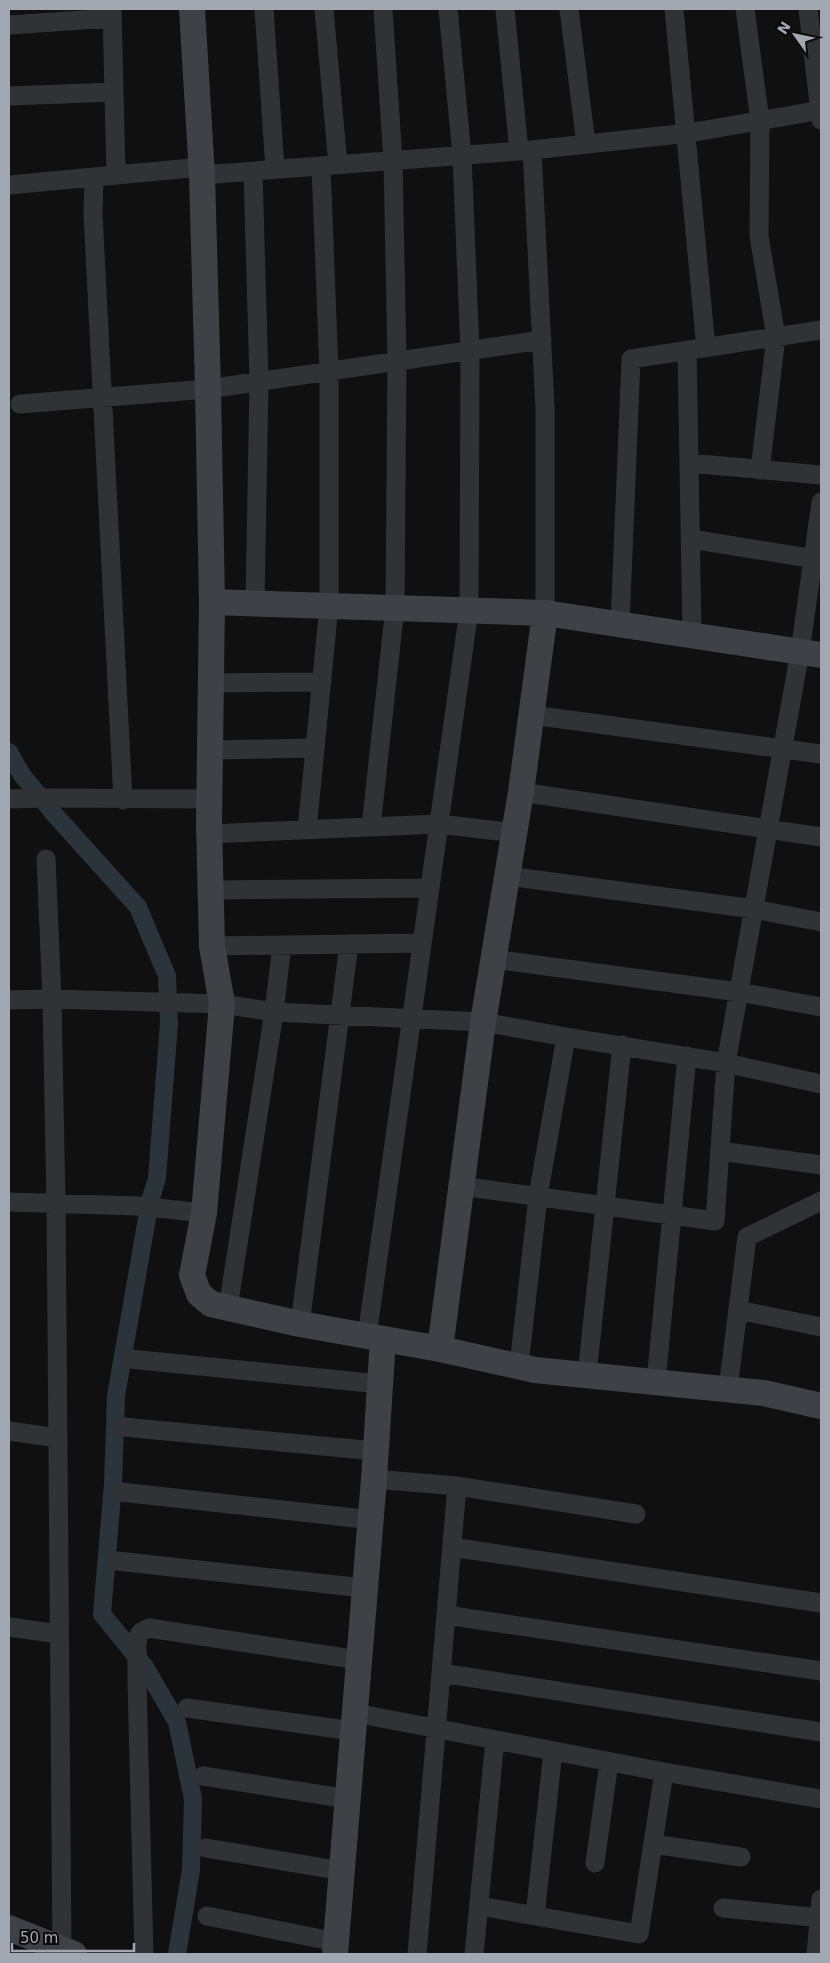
<svg xmlns="http://www.w3.org/2000/svg" width="830" height="1963" font-family="'DejaVu Sans',sans-serif">
<style>
.lines{fill:none;stroke-linecap:round;stroke-linejoin:round}
.canal{stroke:#2a343a;stroke-width:18}
.street{stroke:#313236;stroke-width:19}
.secondary{stroke:#3f4146;stroke-width:26}
</style>
<rect width="100%" height="100%" fill="#101011"/>
<g class="lines">
<path class="canal" d="M 9,752 L 22,775 L 55,815 L 138,907 L 167,976 L 169,1023 L 157,1178 L 150,1201 L 116,1396 L 113,1484 L 102,1614 L 145,1667 L 177,1722 L 193,1799 L 191,1870 L 177,1954"/>
<path class="street" d="M 112,9 L 116,175
M 264,9 L 275,169
M 324,9 L 338,165
M 505,9 L 519,151
M 569,9 L 586,144
M 674,9 L 706,348
M 745,9 L 760,121 L 759,236 L 776,337 L 760,470
M 808,9 L 821,120
M 9,25 L 112,18
M 9,96 L 114,92
M 532,150 L 545,408 L 545,613
M 253,171 L 259,381 L 255,603
M 202,175 L 532,150 L 689,133 L 821,110
M 94,177 L 93,214 L 123,800
M 9,185 L 202,167
M 687,350 L 692,635
M 20,404 L 208,389 L 542,340
M 689,463 L 821,475
M 691,539 L 821,560
M 620,624 L 631,359 L 821,330
M 211,683 L 322,682
M 532,715 L 821,754
M 210,750 L 315,748
M 521,792 L 821,837
M 9,799 L 50,798 L 209,799
M 371,827 L 395,607 L 397,361 L 393,161 L 383,9
M 307,830 L 329,606 L 329,371 L 321,166
M 209,834 L 439,824 L 515,833
M 46,859 L 52,999 L 56,1204 L 62,1954
M 507,876 L 754,909 L 821,922
M 211,890 L 430,888
M 212,946 L 422,943
M 493,959 L 739,992 L 821,1007
M 9,1000 L 52,999 L 222,1004 L 274,1012 L 483,1022 L 566,1037 L 726,1063 L 821,1084
M 720,1151 L 821,1165
M 461,1186 L 715,1221 L 726,1063 L 800,652 L 821,502
M 9,1202 L 138,1206 L 204,1213
M 228,1308 L 274,1012 L 282,945
M 738,1310 L 821,1327
M 300,1324 L 349,944
M 367,1336 L 469,610 L 470,351 L 462,155 L 448,9
M 130,1359 L 380,1384
M 519,1366 L 538,1196 L 566,1037
M 587,1375 L 622,1045
M 656,1382 L 687,1056
M 728,1389 L 747,1237 L 821,1201
M 124,1427 L 375,1451
M 9,1431 L 58,1438
M 374,1479 L 457,1486 L 417,1954
M 457,1486 L 636,1514
M 121,1492 L 364,1519 L 369,1521
M 452,1547 L 821,1603
M 117,1561 L 364,1588
M 446,1615 L 821,1671
M 9,1627 L 59,1634
M 441,1673 L 821,1732
M 187,1708 L 353,1731
M 355,1713 L 664,1772 L 821,1799
M 203,1776 L 348,1799
M 653,1844 L 741,1857
M 206,1848 L 342,1871
M 595,1863 L 609,1762
M 479,1906 L 639,1934 L 664,1772
M 723,1908 L 821,1918
M 207,1916 L 336,1942
M 535,1916 L 553,1751
M 144,1954 L 137,1682 L 137,1639 L 141,1632 L 149,1628 L 359,1660
M 474,1954 L 495,1740
M 816,1954 L 821,1899"/>
<path class="secondary" d="M 192,9 L 202,175 L 208,389 L 212,602 L 209,824 L 212,946 L 222,1004 L 204,1213 L 192,1275 L 199,1294 L 211,1304 L 300,1324 L 440,1349 L 535,1370 L 764,1393 L 821,1406
M 212,602 L 545,613 L 821,655
M 440,1349 L 483,1022 L 521,792 L 545,613
M 9,1928 L 74,1954
M 335,1954 L 374,1479 L 383,1339"/>
</g>
<rect width="830" height="1963" fill="none" stroke="#a1a8b2" stroke-width="20"/>
<g transform="translate(795 35) rotate(303)" stroke="#0b0b0c" stroke-width="4" paint-order="stroke">
<path d="M0-4L9 19L0 12L-9 19Z" fill="#a1a8b2"/>
<text y="-8" font-size="14" font-weight="bold" text-anchor="middle" fill="#a1a8b2">N</text>
</g>
<path d="M12 1943v8h122v-8" fill="none" stroke="#a1a8b2" stroke-width="2.5"/>
<text x="20" y="1943" font-size="15" fill="#a1a8b2" stroke="#0b0b0c" stroke-width="4" paint-order="stroke">50 m</text>
</svg>
